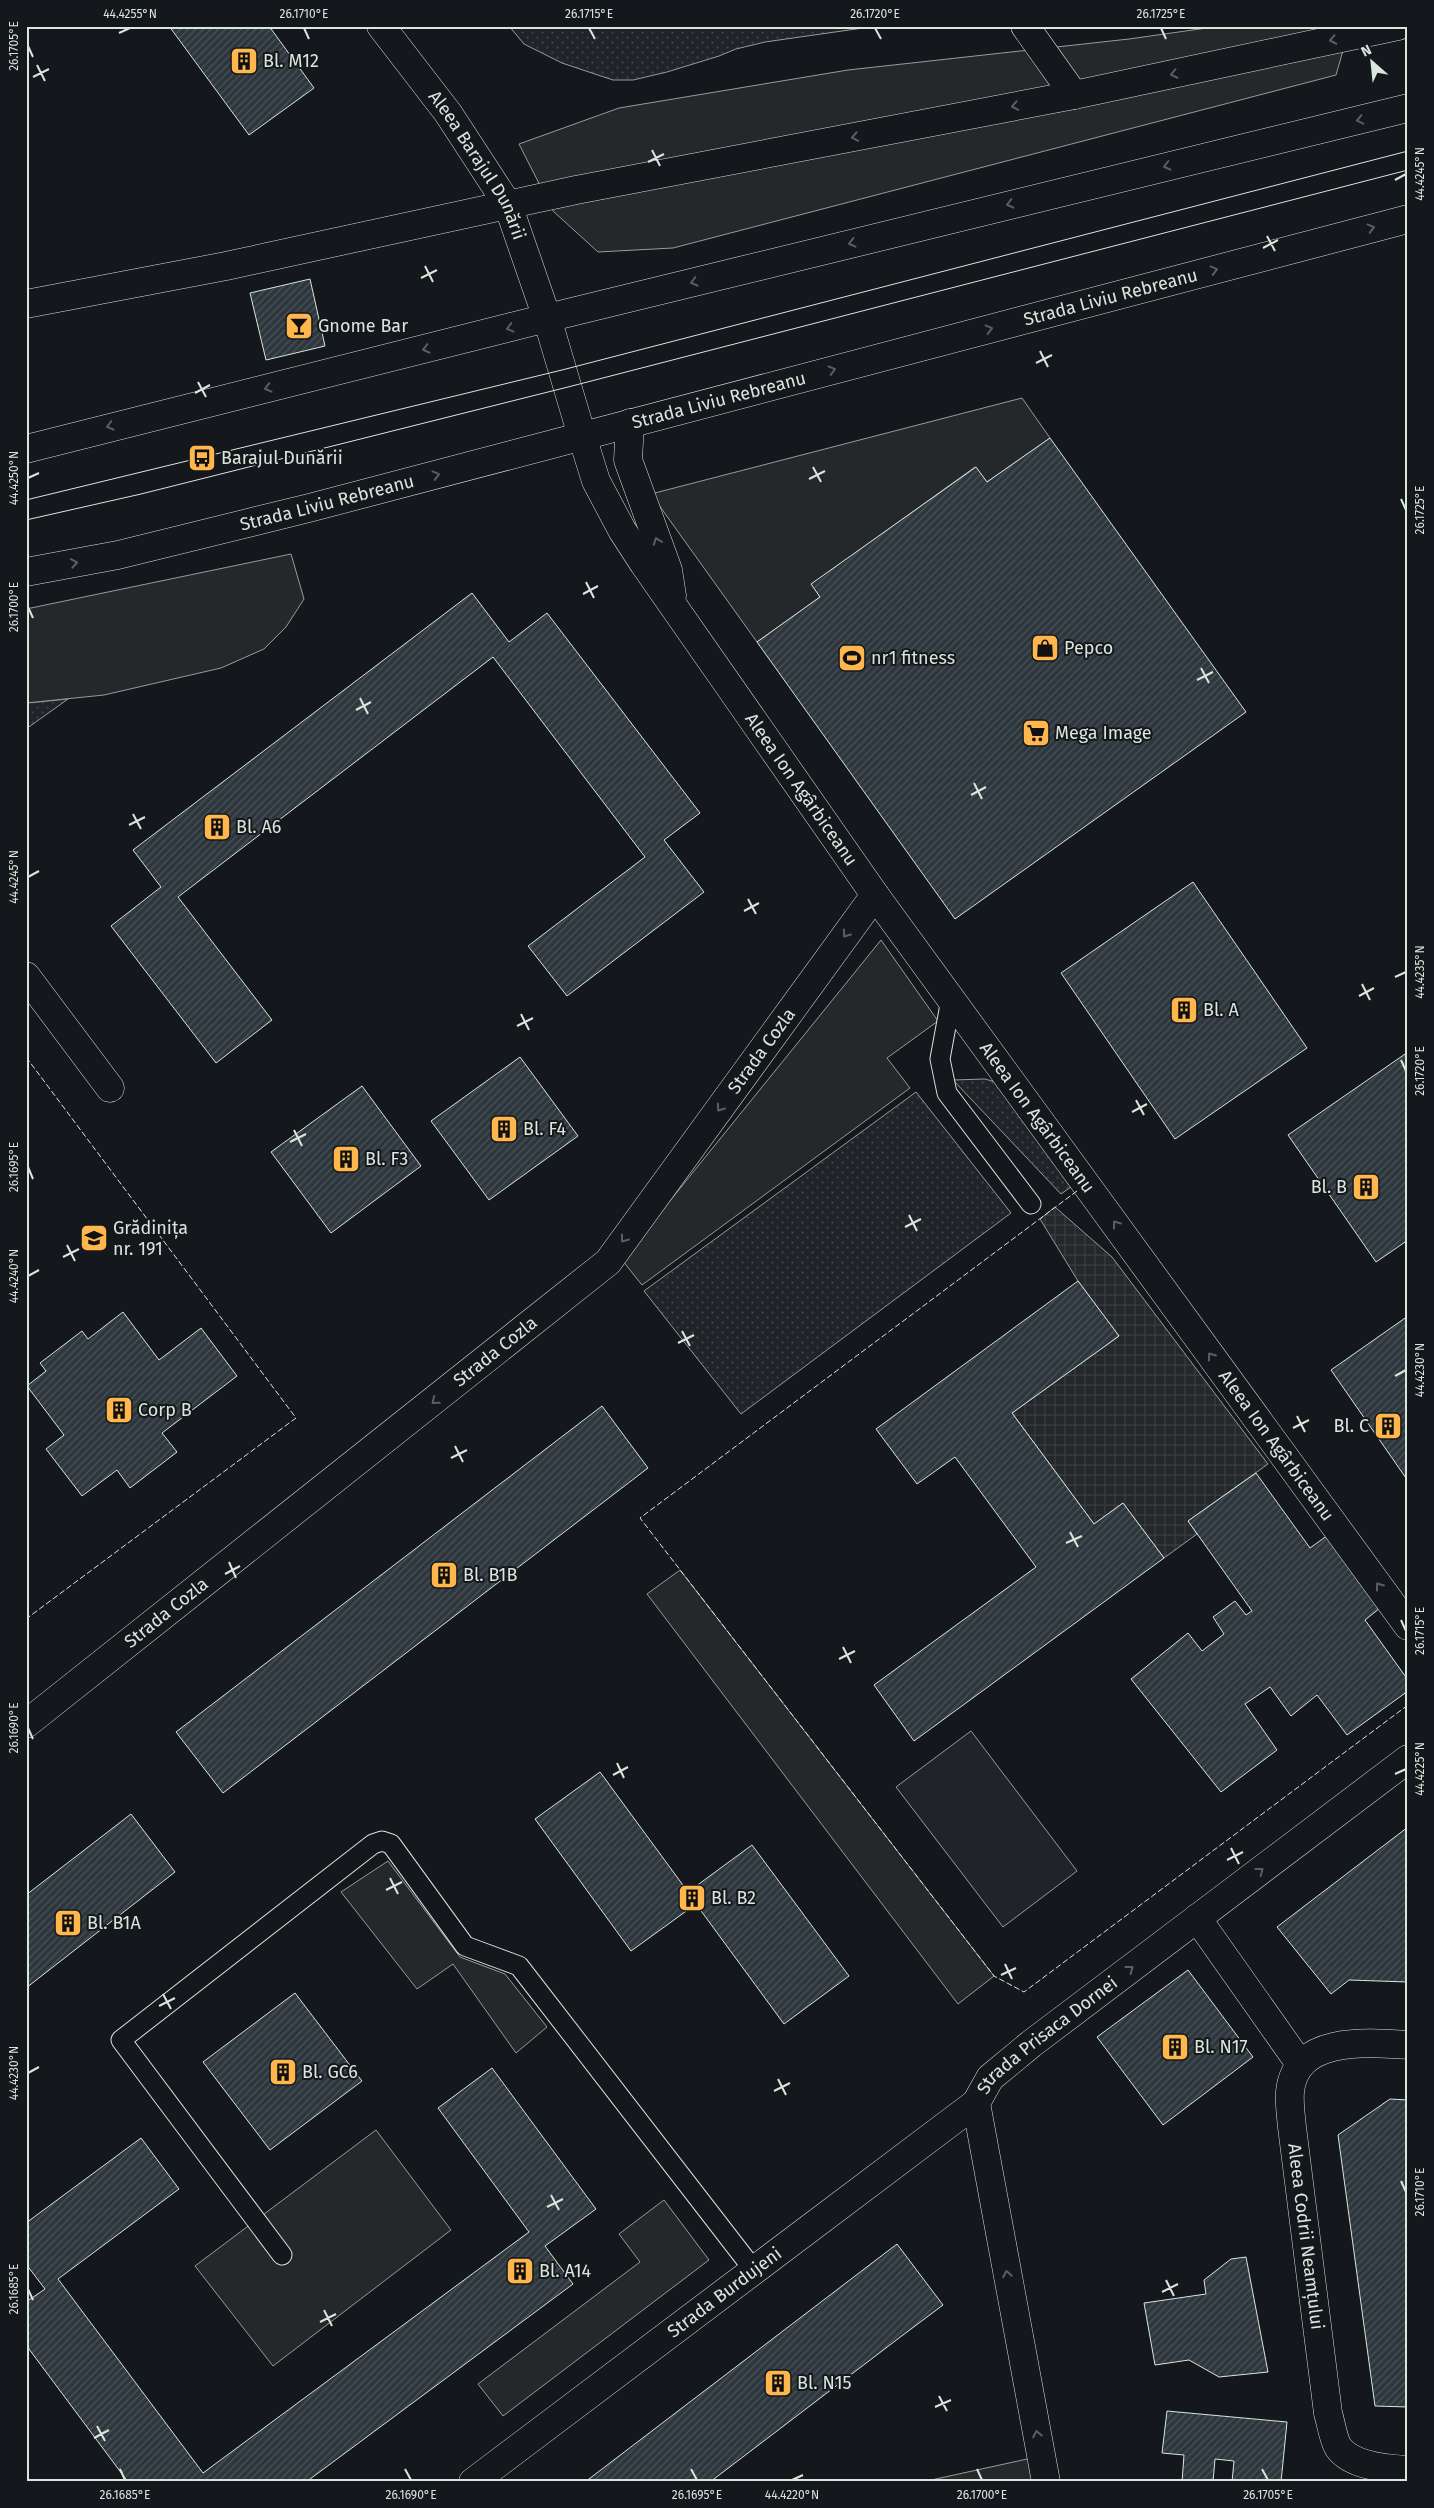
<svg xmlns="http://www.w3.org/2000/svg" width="1434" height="2508" font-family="'Fira Sans',sans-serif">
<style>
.grass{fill:url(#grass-dots);stroke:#939e99}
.garden{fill:#202428;stroke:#939e99}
.parking{fill:#24282b;stroke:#939e99}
.plaza{fill:url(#plaza-grid);stroke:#939e99}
.building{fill:url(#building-hatch);stroke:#d8e6dc}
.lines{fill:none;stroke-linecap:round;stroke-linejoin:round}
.lane-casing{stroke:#d8e6dc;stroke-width:21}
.street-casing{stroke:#d8e6dc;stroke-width:29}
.secondary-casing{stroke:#d8e6dc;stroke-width:29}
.lane{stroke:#14181c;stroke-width:19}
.street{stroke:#14181c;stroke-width:28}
.secondary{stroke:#14181c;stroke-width:28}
.tram{stroke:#d8e6dc;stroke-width:1}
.fence{stroke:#d8e6dc;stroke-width:1;stroke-dasharray:6 2.5;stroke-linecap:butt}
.oneway{stroke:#59605f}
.ticks{fill:none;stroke:#d8e6dc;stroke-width:2}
.labels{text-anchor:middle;stroke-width:4;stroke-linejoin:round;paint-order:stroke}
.poi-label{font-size:18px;fill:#d8e6dc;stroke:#14181c;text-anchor:start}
.street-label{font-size:18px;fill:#d8e6dc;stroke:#14181c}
.neatline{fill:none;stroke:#d8e6dc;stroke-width:2}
.ticks-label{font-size:12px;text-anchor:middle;fill:#d8e6dc}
</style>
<defs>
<pattern id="grass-dots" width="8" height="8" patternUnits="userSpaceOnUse" patternTransform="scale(1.25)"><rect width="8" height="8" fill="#202428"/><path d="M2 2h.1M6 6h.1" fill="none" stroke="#404447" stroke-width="1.8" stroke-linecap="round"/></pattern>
<pattern id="plaza-grid" width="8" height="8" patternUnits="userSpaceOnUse" patternTransform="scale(1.25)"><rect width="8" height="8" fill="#24282b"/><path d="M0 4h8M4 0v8" fill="none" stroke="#393d3f"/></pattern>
<pattern id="building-hatch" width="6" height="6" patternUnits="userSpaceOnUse" patternTransform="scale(1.25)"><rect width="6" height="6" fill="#2c363c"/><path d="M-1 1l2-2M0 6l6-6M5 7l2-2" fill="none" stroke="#4a5358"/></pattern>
</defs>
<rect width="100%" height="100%" fill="#14181c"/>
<path class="grass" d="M 509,26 L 877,26 L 765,42 L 736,49 L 719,56 L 667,72 L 633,80 L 613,80 L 562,63 L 524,44 Z
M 68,699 L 26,729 L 26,703 Z
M 985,1079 L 1020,1089 L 1092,1172 L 1061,1194 L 953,1080 Z
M 916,1092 L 1011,1213 L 741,1414 L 644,1291 Z"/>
<path class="garden" d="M 971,1731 L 1077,1871 L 1003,1927 L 896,1787 Z"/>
<path class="parking" d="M 1221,26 L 1350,26 L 1336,75 L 673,248 L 598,252 L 553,211 L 519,144 L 619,108 L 848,70 L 1129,39 Z
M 1022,398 L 1050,438 L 987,482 L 975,467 L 812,584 L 820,597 L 757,642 L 651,494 Z
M 291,554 L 304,599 L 286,627 L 264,649 L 221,668 L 104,695 L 26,703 L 26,609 Z
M 881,940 L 938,1021 L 887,1058 L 910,1088 L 642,1285 L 622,1260 Z
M 680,1570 L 994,1976 L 958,2004 L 647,1594 Z
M 388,1861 L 460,1957 L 505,1974 L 547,2027 L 516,2053 L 453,1964 L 417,1989 L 341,1892 Z
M 376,2130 L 451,2230 L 273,2366 L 195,2266 Z
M 664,2200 L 709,2260 L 503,2416 L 478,2384 L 640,2262 L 619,2234 Z
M 1041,2456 L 1046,2482 L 922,2482 Z"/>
<path class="plaza" d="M 1055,1207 L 1112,1257 L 1268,1464 L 1188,1521 L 1197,1534 L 1164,1558 L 1123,1503 L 1094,1524 L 1012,1413 L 1119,1336 L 1078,1281 L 1040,1219 Z"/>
<path class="building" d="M 169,26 L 269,26 L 314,88 L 249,135 Z
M 310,279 L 325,346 L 266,360 L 250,293 Z
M 1050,438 L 1246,712 L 955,919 L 757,642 L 820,597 L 811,584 L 976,467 L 987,482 Z
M 472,593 L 509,642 L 547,613 L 700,813 L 664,840 L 704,892 L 567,996 L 528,946 L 645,857 L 493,657 L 178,897 L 272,1020 L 216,1063 L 111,926 L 161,887 L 133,850 Z
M 1193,882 L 1307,1048 L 1175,1139 L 1061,973 Z
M 1408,1052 L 1408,1240 L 1376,1262 L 1288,1135 Z
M 520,1057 L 578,1136 L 489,1200 L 431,1121 Z
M 362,1086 L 421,1166 L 331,1233 L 271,1152 Z
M 1078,1281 L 1119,1336 L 1012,1413 L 1094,1524 L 1123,1503 L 1164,1558 L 914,1741 L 874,1685 L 1036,1567 L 955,1457 L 917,1484 L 876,1429 Z
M 123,1312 L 159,1360 L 201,1328 L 237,1376 L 162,1433 L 177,1452 L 130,1488 L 117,1470 L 82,1496 L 46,1449 L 64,1435 L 27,1386 L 46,1371 L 40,1363 L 82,1331 L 88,1339 Z
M 1408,1316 L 1408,1481 L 1331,1370 Z
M 602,1406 L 648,1468 L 223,1793 L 176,1732 Z
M 1256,1473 L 1310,1548 L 1328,1535 L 1380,1608 L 1365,1620 L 1408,1680 L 1408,1691 L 1347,1735 L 1317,1695 L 1291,1716 L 1270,1687 L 1245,1704 L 1277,1750 L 1221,1792 L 1131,1679 L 1188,1633 L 1202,1651 L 1224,1634 L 1213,1617 L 1235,1601 L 1246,1615 L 1252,1611 L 1188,1521 Z
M 600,1772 L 688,1892 L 752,1845 L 849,1976 L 784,2024 L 696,1904 L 631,1951 L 535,1819 Z
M 131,1814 L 175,1872 L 26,1988 L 26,1895 Z
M 1408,1827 L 1408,1982 L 1349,1980 L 1331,1994 L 1277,1927 Z
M 1188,1970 L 1253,2057 L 1163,2125 L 1097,2037 Z
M 295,1993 L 362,2081 L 270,2150 L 203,2062 Z
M 492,2068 L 596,2209 L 545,2246 L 573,2284 L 306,2482 L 128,2482 L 26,2345 L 26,2302 L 45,2289 L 26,2264 L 26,2223 L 141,2138 L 179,2189 L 58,2279 L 203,2473 L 529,2232 L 438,2108 Z
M 1390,2099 L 1408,2100 L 1408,2407 L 1375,2406 L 1338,2135 Z
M 897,2244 L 943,2305 L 899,2338 L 710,2482 L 585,2482 Z
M 1246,2257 L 1268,2372 L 1219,2377 L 1189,2360 L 1155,2365 L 1144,2303 L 1206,2294 L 1204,2280 L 1231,2259 Z
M 1167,2411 L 1287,2422 L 1281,2482 L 1232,2482 L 1234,2461 L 1215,2459 L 1213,2482 L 1182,2482 L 1184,2455 L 1162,2453 Z"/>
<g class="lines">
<g class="lane-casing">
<path id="lane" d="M 951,999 L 940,1059 L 947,1093 L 1031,1204
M 282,2255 L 121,2040 L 373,1844 L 382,1841 L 391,1844 L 465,1946 L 519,1966 L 753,2269"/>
</g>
<g class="street-casing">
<g id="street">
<path id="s1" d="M 381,26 L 448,113 L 508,205 L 547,318"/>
<path d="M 1025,26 L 1074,95"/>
<path d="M 26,304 L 226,266 L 576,190 L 1074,95 L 1398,26"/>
<path d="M 630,423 L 628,460 L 668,570 L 672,596"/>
<path id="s2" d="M 582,436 L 596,481 L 622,530 L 644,564 L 875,895 L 1408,1626"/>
<path d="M 26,976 L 110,1088"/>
<path id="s3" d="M 26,1724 L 608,1262 L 875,895"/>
<path d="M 1197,1918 L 1300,2064"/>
<path id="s4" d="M 1408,2045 C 1367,2042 1295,2036 1290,2092 C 1289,2103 1291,2116 1292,2127 L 1328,2413 C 1331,2423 1333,2438 1338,2447 C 1351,2466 1388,2469 1408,2470"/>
<path id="s5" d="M 473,2482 L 976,2103"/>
<path id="s6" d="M 1046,2482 L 976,2103 L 990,2078 L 1031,2044 L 1408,1759"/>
</g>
</g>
<g class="secondary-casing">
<g id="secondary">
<path d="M 547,318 L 582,436"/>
<path d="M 26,449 L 547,318 L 1408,108"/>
<path id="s7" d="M 26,572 L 118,555 L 309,508 L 1408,219"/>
</g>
</g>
<use href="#lane" class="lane"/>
<use href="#street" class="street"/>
<use href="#secondary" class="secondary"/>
<path class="tram" d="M 26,500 L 562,370 L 1408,151
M 26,520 L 141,494 L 568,387 L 1408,170"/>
<path class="fence" d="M 26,1057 L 296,1418 L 26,1619
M 1077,1191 L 640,1518 L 994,1976 L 1024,1992 L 1408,1705"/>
</g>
<defs><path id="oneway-chevron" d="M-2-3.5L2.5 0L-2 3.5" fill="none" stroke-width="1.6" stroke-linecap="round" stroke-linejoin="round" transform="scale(1.25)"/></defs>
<g class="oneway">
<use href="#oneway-chevron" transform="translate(1333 40) rotate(168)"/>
<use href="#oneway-chevron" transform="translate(1174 74) rotate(168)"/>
<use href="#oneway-chevron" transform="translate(1015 106) rotate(169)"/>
<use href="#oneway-chevron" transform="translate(1360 120) rotate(167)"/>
<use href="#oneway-chevron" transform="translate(855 137) rotate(169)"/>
<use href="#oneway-chevron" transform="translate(1167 166) rotate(166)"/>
<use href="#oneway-chevron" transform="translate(1010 204) rotate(166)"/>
<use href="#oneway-chevron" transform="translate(1371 228) rotate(-15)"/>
<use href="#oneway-chevron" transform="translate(852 243) rotate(166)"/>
<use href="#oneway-chevron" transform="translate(1214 270) rotate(-15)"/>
<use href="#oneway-chevron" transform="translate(694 282) rotate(166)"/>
<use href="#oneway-chevron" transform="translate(510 328) rotate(165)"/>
<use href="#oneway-chevron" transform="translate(989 329) rotate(-15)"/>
<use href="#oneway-chevron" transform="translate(426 349) rotate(166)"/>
<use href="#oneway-chevron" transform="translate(832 370) rotate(-15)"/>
<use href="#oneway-chevron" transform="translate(268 388) rotate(166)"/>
<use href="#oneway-chevron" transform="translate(110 426) rotate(166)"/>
<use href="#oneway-chevron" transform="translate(436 475) rotate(-15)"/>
<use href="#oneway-chevron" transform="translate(657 541) rotate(-110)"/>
<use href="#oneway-chevron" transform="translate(74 563) rotate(-10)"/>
<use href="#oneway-chevron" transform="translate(846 934) rotate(126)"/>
<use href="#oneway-chevron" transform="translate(720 1108) rotate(126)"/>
<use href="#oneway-chevron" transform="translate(1116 1224) rotate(-126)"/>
<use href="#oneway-chevron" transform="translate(624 1239) rotate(126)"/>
<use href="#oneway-chevron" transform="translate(1211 1356) rotate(-126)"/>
<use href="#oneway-chevron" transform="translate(435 1401) rotate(141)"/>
<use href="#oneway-chevron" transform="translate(1379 1586) rotate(-126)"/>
<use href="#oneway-chevron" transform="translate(1260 1871) rotate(-37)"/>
<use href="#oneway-chevron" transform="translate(1130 1969) rotate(-37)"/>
<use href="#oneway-chevron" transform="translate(1007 2274) rotate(-100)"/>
<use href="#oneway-chevron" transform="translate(1037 2434) rotate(-101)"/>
</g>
<path class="ticks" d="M 304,28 L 309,39M 589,28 L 595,39M 875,28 L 881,39M 1161,28 L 1166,39M 119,33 L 130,28M 28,46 L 33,57M 37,65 L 45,81M 33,77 L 49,69M 652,150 L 660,166M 648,162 L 664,154M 1395,180 L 1406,174M 1267,236 L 1275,251M 1263,248 L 1278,240M 425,266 L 433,282M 421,278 L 437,270M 1040,351 L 1048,367M 1036,363 L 1052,355M 198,382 L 206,397M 195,393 L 210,385M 813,467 L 821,482M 28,478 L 39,473M 809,479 L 825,471M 1401,499 L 1406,510M 586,582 L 594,598M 583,594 L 598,586M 28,607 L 33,618M 1201,668 L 1209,683M 1197,680 L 1213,672M 360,698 L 368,714M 356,710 L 371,702M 974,783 L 982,799M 971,795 L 986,787M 133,814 L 141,829M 129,825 L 145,817M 28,877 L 39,871M 748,899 L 756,914M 744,911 L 759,903M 1395,977 L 1406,972M 1362,984 L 1370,1000M 1359,996 L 1374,988M 521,1014 L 529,1030M 517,1026 L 533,1018M 1401,1060 L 1406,1071M 1136,1100 L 1144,1115M 1132,1112 L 1147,1104M 294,1130 L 302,1146M 290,1142 L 306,1134M 28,1167 L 33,1179M 909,1215 L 917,1231M 905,1227 L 921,1219M 67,1245 L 75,1261M 63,1257 L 79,1249M 28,1276 L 39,1270M 682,1331 L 690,1346M 678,1343 L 694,1335M 1395,1376 L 1406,1370M 1297,1416 L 1305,1432M 1293,1428 L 1309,1420M 455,1446 L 463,1462M 451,1458 L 467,1450M 1070,1532 L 1078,1547M 1066,1543 L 1082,1536M 229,1562 L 236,1578M 225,1574 L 240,1566M 1401,1620 L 1406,1631M 843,1647 L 851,1663M 839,1659 L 855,1651M 28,1728 L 33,1739M 617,1763 L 624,1778M 1395,1774 L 1406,1769M 613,1775 L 628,1767M 1231,1848 L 1239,1864M 1227,1860 L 1243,1852M 390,1878 L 398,1894M 386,1890 L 402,1882M 1005,1964 L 1012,1979M 1001,1975 L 1016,1968M 163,1994 L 171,2009M 159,2006 L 175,1998M 28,2073 L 39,2067M 778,2079 L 786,2095M 774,2091 L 790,2083M 1401,2181 L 1406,2192M 551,2195 L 559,2210M 547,2207 L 563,2199M 1166,2280 L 1174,2296M 28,2289 L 33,2300M 1162,2292 L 1178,2284M 324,2310 L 332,2326M 320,2322 L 336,2314M 939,2396 L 947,2411M 935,2407 L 951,2400M 97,2426 L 105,2441M 94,2438 L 109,2430M 120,2469 L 125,2480M 405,2469 L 411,2480M 691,2469 L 697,2480M 977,2469 L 982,2480M 1262,2469 L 1268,2480M 792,2480 L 803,2475"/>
<defs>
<g id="building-square" transform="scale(1.4375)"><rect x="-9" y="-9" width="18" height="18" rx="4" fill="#ffb74d" stroke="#14181c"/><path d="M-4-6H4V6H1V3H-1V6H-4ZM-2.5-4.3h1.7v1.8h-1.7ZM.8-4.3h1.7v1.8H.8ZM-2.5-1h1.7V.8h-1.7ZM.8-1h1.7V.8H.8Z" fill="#111"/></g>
<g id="bar-square" transform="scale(1.4375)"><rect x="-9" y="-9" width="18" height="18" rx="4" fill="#ffb74d" stroke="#14181c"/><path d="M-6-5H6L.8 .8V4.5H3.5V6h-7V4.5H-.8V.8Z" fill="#111"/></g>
<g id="bus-square" transform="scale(1.4375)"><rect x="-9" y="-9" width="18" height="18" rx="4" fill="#ffb74d" stroke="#14181c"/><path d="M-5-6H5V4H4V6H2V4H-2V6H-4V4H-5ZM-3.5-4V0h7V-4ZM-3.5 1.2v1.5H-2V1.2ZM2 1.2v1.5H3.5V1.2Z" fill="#111"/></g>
<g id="shop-square" transform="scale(1.4375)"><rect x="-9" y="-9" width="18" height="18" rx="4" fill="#ffb74d" stroke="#14181c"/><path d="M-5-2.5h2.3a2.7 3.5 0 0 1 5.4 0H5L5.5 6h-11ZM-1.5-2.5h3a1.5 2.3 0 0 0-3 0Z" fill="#111"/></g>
<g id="stadium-square" transform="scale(1.4375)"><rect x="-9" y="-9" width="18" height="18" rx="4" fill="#ffb74d" stroke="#14181c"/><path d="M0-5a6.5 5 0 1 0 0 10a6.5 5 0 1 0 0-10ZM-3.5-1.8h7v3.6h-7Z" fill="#111"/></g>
<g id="supermarket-square" transform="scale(1.4375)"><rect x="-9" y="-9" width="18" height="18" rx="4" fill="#ffb74d" stroke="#14181c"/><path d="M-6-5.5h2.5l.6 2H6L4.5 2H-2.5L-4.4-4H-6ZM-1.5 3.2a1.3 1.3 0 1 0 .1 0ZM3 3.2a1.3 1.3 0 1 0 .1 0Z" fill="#111"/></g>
<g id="school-square" transform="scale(1.4375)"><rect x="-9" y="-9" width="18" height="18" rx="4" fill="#ffb74d" stroke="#14181c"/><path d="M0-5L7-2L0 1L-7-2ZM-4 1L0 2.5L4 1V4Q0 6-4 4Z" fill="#111"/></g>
</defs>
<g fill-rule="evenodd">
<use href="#building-square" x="244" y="61"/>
<use href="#bar-square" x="299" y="326"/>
<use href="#bus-square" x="202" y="458"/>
<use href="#shop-square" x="1045" y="648"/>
<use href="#stadium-square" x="852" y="658"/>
<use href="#supermarket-square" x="1036" y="733"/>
<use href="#building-square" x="217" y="827"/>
<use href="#building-square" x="1184" y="1010"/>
<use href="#building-square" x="504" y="1129"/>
<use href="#building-square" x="346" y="1159"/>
<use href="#building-square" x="1366" y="1187"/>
<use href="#school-square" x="94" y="1238"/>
<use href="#building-square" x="119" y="1410"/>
<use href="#building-square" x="1388" y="1426"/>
<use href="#building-square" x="444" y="1575"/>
<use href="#building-square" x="692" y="1898"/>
<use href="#building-square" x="68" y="1923"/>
<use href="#building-square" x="1175" y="2047"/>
<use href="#building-square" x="283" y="2072"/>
<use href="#building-square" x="520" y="2271"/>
<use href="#building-square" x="778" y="2383"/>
</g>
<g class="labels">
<g class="poi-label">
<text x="263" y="67">Bl. M12</text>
<text x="318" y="332">Gnome Bar</text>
<text x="221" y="464">Barajul Dunării</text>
<text x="1064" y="654">Pepco</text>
<text x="871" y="664">nr1 fitness</text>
<text x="1055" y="739">Mega Image</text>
<text x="236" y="833">Bl. A6</text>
<text x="1203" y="1016">Bl. A</text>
<text x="523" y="1135">Bl. F4</text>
<text x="365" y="1165">Bl. F3</text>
<text x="1347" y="1193" text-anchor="end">Bl. B</text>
<text x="113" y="1234">Grădinița<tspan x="113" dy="21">nr. 191</tspan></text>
<text x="138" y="1416">Corp B</text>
<text x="1369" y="1432" text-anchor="end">Bl. C</text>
<text x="463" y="1581">Bl. B1B</text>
<text x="711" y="1904">Bl. B2</text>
<text x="87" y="1929">Bl. B1A</text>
<text x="1194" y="2053">Bl. N17</text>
<text x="302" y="2078">Bl. GC6</text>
<text x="539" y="2277">Bl. A14</text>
<text x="797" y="2389">Bl. N15</text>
</g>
<g class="street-label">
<text dy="6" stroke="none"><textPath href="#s1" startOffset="170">Aleea Barajul Dunării</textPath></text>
<text dy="6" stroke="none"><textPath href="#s7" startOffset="1119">Strada Liviu Rebreanu</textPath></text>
<text dy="6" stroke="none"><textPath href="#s7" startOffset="714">Strada Liviu Rebreanu</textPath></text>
<text dy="6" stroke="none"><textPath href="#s7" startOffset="309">Strada Liviu Rebreanu</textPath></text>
<text dy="6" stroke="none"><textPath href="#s2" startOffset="418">Aleea Ion Agârbiceanu</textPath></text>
<text dy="6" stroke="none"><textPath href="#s3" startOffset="1004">Strada Cozla</textPath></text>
<text dy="6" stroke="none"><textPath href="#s2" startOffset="822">Aleea Ion Agârbiceanu</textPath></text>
<text dy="6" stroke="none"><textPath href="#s3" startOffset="599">Strada Cozla</textPath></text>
<text dy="6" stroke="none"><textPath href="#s2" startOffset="1228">Aleea Ion Agârbiceanu</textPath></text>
<text dy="6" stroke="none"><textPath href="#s3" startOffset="179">Strada Cozla</textPath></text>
<text dy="6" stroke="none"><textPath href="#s6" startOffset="485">Strada Prisaca Dornei</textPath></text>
<text dy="6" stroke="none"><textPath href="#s4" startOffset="288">Aleea Codrii Neamțului</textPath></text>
<text dy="6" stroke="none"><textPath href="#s5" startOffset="315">Strada Burdujeni</textPath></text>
</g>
</g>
<rect width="1434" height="2508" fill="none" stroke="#14181c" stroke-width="55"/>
<g transform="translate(1372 62) rotate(333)" stroke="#14181c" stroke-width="4" paint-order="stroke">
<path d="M0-4L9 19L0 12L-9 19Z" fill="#d8e6dc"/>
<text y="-8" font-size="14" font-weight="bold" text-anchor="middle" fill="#d8e6dc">N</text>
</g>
<rect x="28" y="28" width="1378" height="2452" class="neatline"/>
<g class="ticks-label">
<text x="130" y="18">44.4255°N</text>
<text x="304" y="18">26.1710°E</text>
<text x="589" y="18">26.1715°E</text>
<text x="875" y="18">26.1720°E</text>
<text x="1161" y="18">26.1725°E</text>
<text transform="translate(14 46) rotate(-90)" y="4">26.1705°E</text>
<text transform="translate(1420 174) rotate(-90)" y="4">44.4245°N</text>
<text transform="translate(14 478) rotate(-90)" y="4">44.4250°N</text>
<text transform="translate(1420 510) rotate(-90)" y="4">26.1725°E</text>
<text transform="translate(14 607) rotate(-90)" y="4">26.1700°E</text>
<text transform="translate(14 877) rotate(-90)" y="4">44.4245°N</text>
<text transform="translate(1420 972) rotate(-90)" y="4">44.4235°N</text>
<text transform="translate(1420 1071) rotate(-90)" y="4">26.1720°E</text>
<text transform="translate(14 1167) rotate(-90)" y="4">26.1695°E</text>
<text transform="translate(14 1276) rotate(-90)" y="4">44.4240°N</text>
<text transform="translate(1420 1370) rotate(-90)" y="4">44.4230°N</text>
<text transform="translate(1420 1631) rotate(-90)" y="4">26.1715°E</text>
<text transform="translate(14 1728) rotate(-90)" y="4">26.1690°E</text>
<text transform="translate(1420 1769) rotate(-90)" y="4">44.4225°N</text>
<text transform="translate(14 2073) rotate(-90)" y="4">44.4230°N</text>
<text transform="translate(1420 2192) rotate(-90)" y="4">26.1710°E</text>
<text transform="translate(14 2289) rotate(-90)" y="4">26.1685°E</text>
<text x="125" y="2499">26.1685°E</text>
<text x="411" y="2499">26.1690°E</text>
<text x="697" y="2499">26.1695°E</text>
<text x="792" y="2499">44.4220°N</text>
<text x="982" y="2499">26.1700°E</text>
<text x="1268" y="2499">26.1705°E</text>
</g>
</svg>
